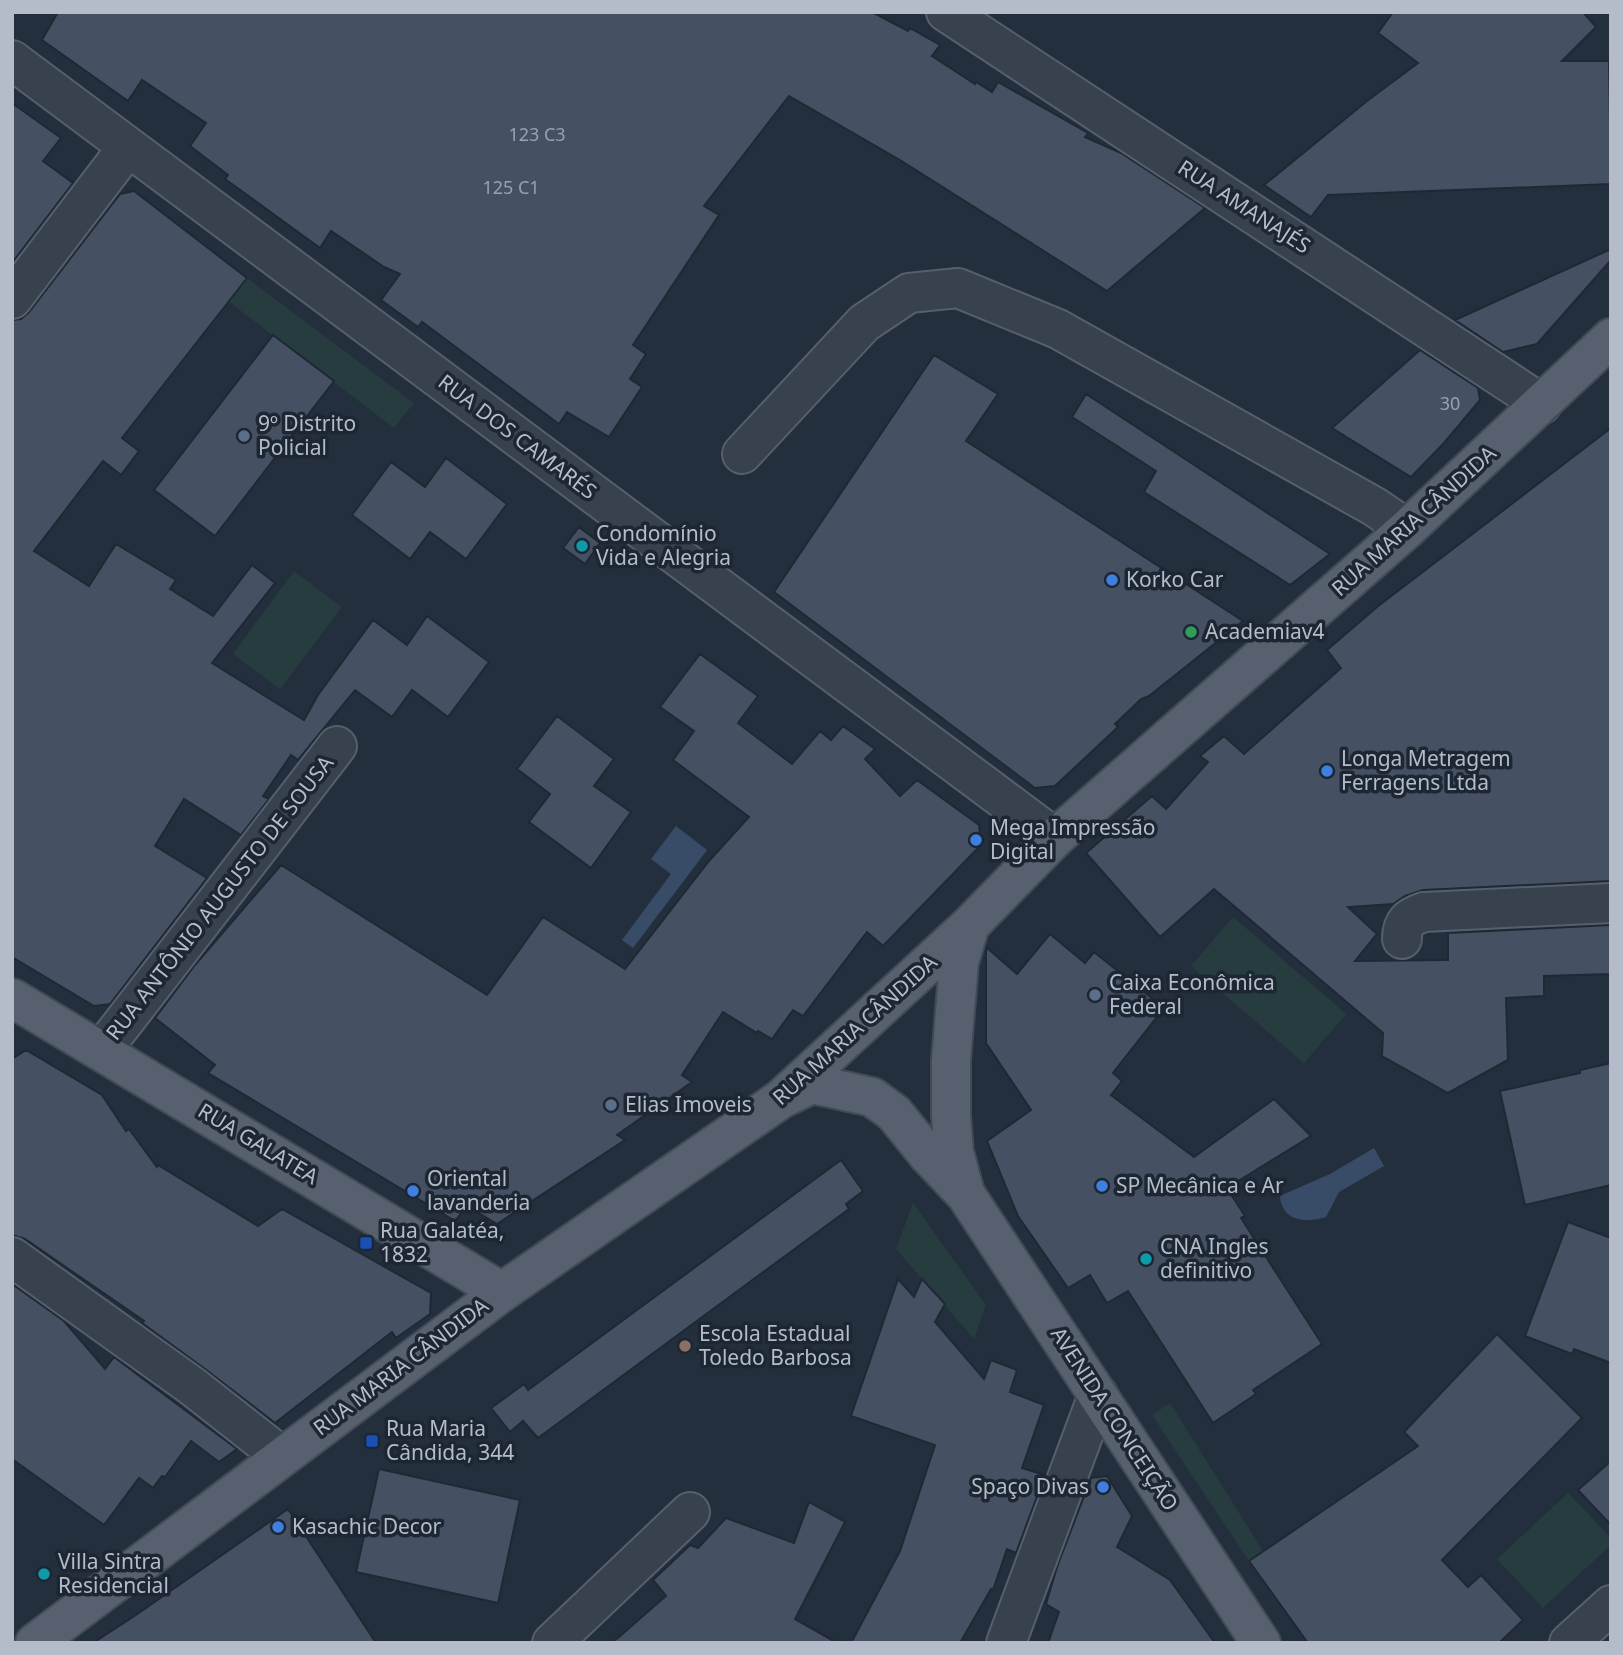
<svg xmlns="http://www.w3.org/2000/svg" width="1623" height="1655" font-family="'Noto Sans',sans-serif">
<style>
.green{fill:#263c3f}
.water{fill:#394c67}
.building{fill:#455162;stroke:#1f2835;stroke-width:2}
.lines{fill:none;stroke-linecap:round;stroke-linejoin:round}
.minor-casing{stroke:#565f6c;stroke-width:42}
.major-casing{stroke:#414a57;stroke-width:42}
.minor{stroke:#38414e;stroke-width:38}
.major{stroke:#56606e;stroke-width:38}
.service-dot{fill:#5c6f8a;stroke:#1d2633;stroke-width:2.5}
.culture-dot{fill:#0f9aa8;stroke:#1d2633;stroke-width:2.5}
.shop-dot{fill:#3f7fe0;stroke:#1d2633;stroke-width:2.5}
.leisure-dot{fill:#2e9e5b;stroke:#1d2633;stroke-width:2.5}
.transit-dot{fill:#1a4fb4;stroke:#1d2633;stroke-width:2.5}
.education-dot{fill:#8d6e63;stroke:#1d2633;stroke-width:2.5}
.labels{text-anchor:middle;stroke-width:7;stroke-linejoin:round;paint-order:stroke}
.number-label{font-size:18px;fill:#98a1af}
.street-label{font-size:21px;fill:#b4bcc9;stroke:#1d2633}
.poi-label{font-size:21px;fill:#b4bcc9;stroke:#1d2633;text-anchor:start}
</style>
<rect width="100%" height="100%" fill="#242f3e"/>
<path class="green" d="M 247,278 L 414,403 L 394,428 L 228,301 Z
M 294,571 L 342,607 L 280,689 L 233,654 Z
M 1233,917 L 1346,1014 L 1304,1063 L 1191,966 Z
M 913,1203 L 986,1305 L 974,1339 L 896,1249 Z
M 1170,1403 L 1263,1551 L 1249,1561 L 1152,1415 Z
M 1568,1493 L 1611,1538 L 1611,1545 L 1543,1608 L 1497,1559 Z"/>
<path class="water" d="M 676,826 L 707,850 L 633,948 L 622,940 L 671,874 L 651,859 Z
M 1374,1148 L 1384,1166 L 1339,1192 L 1326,1217 C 1306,1223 1282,1222 1280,1196 L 1330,1174 Z"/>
<path class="building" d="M 58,12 L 872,12 L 908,31 L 910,28 L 940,45 L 932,56 L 975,84 L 976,82 L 992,92 L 998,82 L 1088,133 L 1085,137 L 1121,153 L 1205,208 L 1107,291 L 900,160 L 789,96 L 704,206 L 719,215 L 633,345 L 646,354 L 630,379 L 642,387 L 609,437 L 567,412 L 559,424 L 422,322 L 418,327 L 381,300 L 400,274 L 384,267 L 331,231 L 320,248 L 225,179 L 228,175 L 190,146 L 206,123 L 142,80 L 128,101 L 42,40 Z
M 1393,12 L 1583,12 L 1596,27 L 1562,61 L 1609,61 L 1611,184 L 1328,195 L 1311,217 L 1264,185 L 1367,101 L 1418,63 L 1378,33 Z
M 12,103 L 61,138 L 43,161 L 73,183 L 12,263 Z
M 134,191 L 247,278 L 122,438 L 139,451 L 121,475 L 103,461 L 34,551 L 89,586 L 116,544 L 176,580 L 170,589 L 213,616 L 252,565 L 275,583 L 212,663 L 304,720 L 318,695 L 373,620 L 407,645 L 427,616 L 489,662 L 448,717 L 412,690 L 392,717 L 355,690 L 298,760 L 291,755 L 263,796 L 269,799 L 241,835 L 184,799 L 155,846 L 207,878 L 110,1004 L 94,1006 L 12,957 L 12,320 L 21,319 L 29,312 L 120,194 Z
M 1611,249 L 1611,260 L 1537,344 L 1503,352 L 1455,320 Z
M 273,335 L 334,381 L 215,536 L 154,490 Z
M 1420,350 L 1478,388 L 1480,400 L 1444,443 L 1411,477 L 1332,428 Z
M 934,355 L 998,394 L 966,441 L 1243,621 L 1149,696 L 1141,699 L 1115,724 L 1118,727 L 1055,786 L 1035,788 L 774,592 Z
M 1086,394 L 1330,554 L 1290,585 L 1144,492 L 1156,471 L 1072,417 Z
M 1611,428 L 1611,881 L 1423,890 L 1405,896 L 1393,904 L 1348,907 L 1377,934 L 1355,961 L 1448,960 L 1448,933 L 1611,925 L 1611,974 L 1544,976 L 1544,996 L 1506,998 L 1508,1060 L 1448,1093 L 1382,1056 L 1383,1033 L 1214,889 L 1160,937 L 1086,853 L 1152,796 L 1166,809 L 1208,762 L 1200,756 L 1224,736 L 1244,754 L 1341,668 L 1327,650 L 1377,607 Z
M 446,458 L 507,504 L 466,559 L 430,532 L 410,559 L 352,515 L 391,462 L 425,487 Z
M 579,527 L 600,543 L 585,564 L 563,548 Z
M 700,654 L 758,696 L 738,723 L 792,764 L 820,731 L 831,740 L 843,726 L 875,749 L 865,759 L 900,796 L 917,780 L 979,825 L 981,845 L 883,946 L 867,932 L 803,1016 L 793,1010 L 772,1039 L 758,1031 L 757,1033 L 723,1012 L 682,1075 L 692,1082 L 617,1135 L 625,1140 L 497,1224 L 467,1206 L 455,1221 L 208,1073 L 215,1065 L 155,1018 L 195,965 L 281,865 L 487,995 L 543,917 L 625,969 L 709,861 L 749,817 L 673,760 L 694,731 L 660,707 Z
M 557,716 L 614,759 L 594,786 L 631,812 L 591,868 L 529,822 L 550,794 L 517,769 Z
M 1050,934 L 1085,963 L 1094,952 L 1164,1008 L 1113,1073 L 1122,1081 L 1111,1095 L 1194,1157 L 1274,1099 L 1311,1136 L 1227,1188 L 1245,1216 L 1241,1218 L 1322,1344 L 1253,1390 L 1256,1394 L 1213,1423 L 1128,1291 L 1107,1303 L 1090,1275 L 1068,1288 L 1018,1216 L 987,1141 L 1031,1110 L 986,1043 L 986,947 L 1017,974 Z
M 26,1050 L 102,1095 L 126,1131 L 129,1129 L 157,1167 L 158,1165 L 258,1226 L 282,1209 L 431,1293 L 430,1314 L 396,1338 L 392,1332 L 275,1423 L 205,1369 L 142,1323 L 144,1321 L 25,1239 L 12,1235 L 12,1059 Z
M 1611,1063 L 1611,1185 L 1525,1205 L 1500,1091 L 1580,1073 L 1580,1070 Z
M 841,1160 L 863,1191 L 846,1204 L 849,1209 L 538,1438 L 523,1421 L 510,1432 L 491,1408 L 524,1384 L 528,1390 Z
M 1568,1222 L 1611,1238 L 1611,1363 L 1574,1349 L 1572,1354 L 1525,1336 Z
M 898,1279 L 914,1297 L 922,1279 L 945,1304 L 935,1322 L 984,1379 L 991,1360 L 1017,1370 L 1010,1392 L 1044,1405 L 1022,1468 L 1045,1475 L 1016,1553 L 1007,1549 L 993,1590 L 991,1589 L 960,1643 L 851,1643 L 900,1551 L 935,1445 L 851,1416 Z
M 12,1284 L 64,1321 L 105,1369 L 114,1357 L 237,1449 L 219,1462 L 191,1441 L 165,1477 L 162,1476 L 153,1488 L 139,1478 L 104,1525 L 12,1459 Z
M 1497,1334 L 1582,1418 L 1442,1560 L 1468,1587 L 1481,1575 L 1523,1620 L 1499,1643 L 1308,1643 L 1249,1561 L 1418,1446 L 1404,1432 Z
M 1611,1461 L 1611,1525 L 1578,1490 Z
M 379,1469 L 520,1500 L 498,1603 L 356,1572 Z
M 1107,1476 L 1132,1516 L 1117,1547 L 1170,1580 L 1215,1643 L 1048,1643 L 1059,1612 L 1046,1604 L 1057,1567 L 1091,1478 Z
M 809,1502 L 845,1522 L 795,1619 L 837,1643 L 612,1643 L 666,1596 L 653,1580 L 690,1545 L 698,1548 L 726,1518 L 794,1543 Z
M 288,1509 L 376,1643 L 93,1643 L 136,1615 Z"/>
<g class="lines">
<g class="minor-casing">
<path id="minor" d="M 946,12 L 1542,404
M 12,60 L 1055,838
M 12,299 L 128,147
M 742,454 L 864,323 L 909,293 L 958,288 L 1058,329 L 1375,507 L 1407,529
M 1402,939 C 1402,922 1409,917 1424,912 L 1611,903
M 102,1050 L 337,746
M 12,1257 L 192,1386 L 281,1456
M 552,1643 L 690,1512
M 1006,1643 L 1098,1395
M 1569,1643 L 1611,1605"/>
</g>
<g class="major-casing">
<path id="major" d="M 12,998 L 502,1292
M 785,1097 L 812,1084 L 872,1097 L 894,1113 L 928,1155 L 966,1195 L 1261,1643
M 965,1193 L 954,1152 L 951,1116 L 951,1061 L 959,962 L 970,925
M 35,1643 L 502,1292 L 781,1099 L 970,925 L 1055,838 L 1407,529 L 1611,338"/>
</g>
<use href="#minor" class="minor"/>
<use href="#major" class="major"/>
</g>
<g class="service-dot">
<circle cx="244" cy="436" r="7"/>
<circle cx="1095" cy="995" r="7"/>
<circle cx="611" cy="1105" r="7"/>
</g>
<g class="culture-dot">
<circle cx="582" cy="546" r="7"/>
<circle cx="1146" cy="1259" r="7"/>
<circle cx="44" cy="1574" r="7"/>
</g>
<g class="shop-dot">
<circle cx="1112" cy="580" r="7"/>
<circle cx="1327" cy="771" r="7"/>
<circle cx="976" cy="840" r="7"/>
<circle cx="1102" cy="1186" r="7"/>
<circle cx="413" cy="1191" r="7"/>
<circle cx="1103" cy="1487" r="7"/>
<circle cx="278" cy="1527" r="7"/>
</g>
<circle class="leisure-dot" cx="1191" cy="632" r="7"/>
<g class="transit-dot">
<rect x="359" y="1236" width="14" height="14" rx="3.5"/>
<rect x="365" y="1434" width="14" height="14" rx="3.5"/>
</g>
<circle class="education-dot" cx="685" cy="1346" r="7"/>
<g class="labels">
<g class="number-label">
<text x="537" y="141">123 C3</text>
<text x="511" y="194">125 C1</text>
<text x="1450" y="410">30</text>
</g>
<g class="street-label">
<text transform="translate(1244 207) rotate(33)" y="7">RUA AMANAJÉS</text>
<text transform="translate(517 437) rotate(37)" y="7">RUA DOS CAMARÉS</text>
<text transform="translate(1414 521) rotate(-42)" y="7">RUA MARIA CÂNDIDA</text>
<text transform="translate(220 898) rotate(-52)" y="7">RUA ANTÔNIO AUGUSTO DE SOUSA</text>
<text transform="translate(855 1030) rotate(-42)" y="7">RUA MARIA CÂNDIDA</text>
<text transform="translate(258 1144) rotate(31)" y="7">RUA GALATEA</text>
<text transform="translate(401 1367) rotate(-37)" y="7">RUA MARIA CÂNDIDA</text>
<text transform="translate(1114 1419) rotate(57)" y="7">AVENIDA CONCEIÇÃO</text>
</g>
<g class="poi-label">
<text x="258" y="431">9º Distrito<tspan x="258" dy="24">Policial</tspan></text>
<text x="596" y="541">Condomínio<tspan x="596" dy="24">Vida e Alegria</tspan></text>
<text x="1126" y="587">Korko Car</text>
<text x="1205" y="639">Academiav4</text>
<text x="1341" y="766">Longa Metragem<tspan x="1341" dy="24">Ferragens Ltda</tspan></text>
<text x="990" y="835">Mega Impressão<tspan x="990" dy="24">Digital</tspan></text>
<text x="1109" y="990">Caixa Econômica<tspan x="1109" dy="24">Federal</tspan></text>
<text x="625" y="1112">Elias Imoveis</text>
<text x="427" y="1186">Oriental<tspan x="427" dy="24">lavanderia</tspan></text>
<text x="1116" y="1193">SP Mecânica e Ar</text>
<text x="380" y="1238">Rua Galatéa,<tspan x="380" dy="24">1832</tspan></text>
<text x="1160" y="1254">CNA Ingles<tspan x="1160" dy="24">definitivo</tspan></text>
<text x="699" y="1341">Escola Estadual<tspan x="699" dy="24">Toledo Barbosa</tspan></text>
<text x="386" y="1436">Rua Maria<tspan x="386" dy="24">Cândida, 344</tspan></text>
<text x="1089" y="1494" text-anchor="end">Spaço Divas</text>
<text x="292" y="1534">Kasachic Decor</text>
<text x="58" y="1569">Villa Sintra<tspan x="58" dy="24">Residencial</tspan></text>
</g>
</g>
<rect width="1623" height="1655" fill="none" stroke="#b4bcc9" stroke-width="28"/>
</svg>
